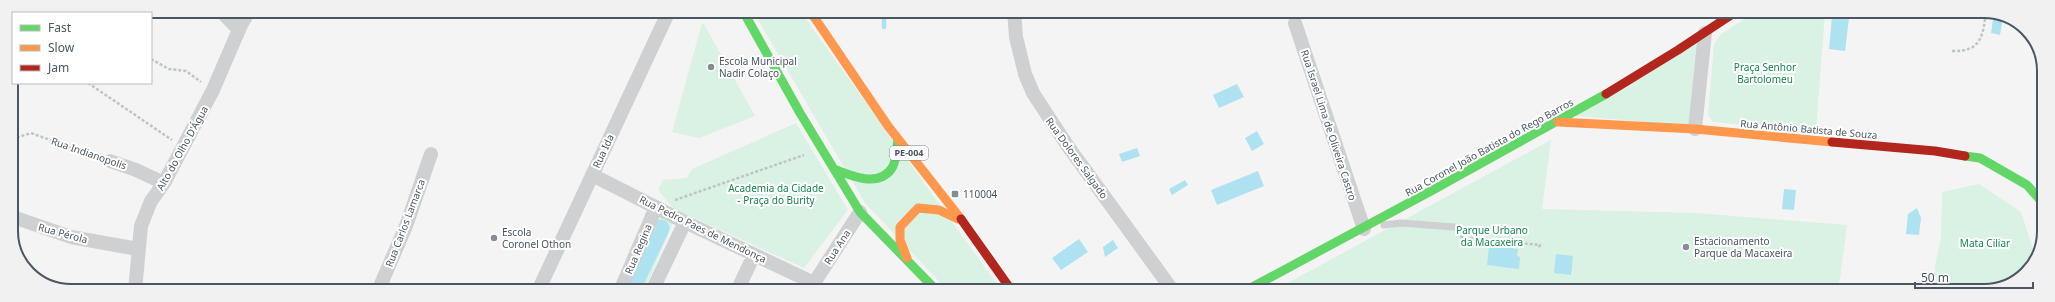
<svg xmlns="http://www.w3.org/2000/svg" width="2055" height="302" font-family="'Noto Sans',sans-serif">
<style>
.green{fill:#d9f2e3}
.water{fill:#aee2f0}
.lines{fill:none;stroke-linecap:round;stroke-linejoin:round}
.stream{stroke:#aee2f0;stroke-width:4.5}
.canal{stroke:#aee2f0;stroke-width:17}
.path{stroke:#bcc7c4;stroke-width:2.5;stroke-dasharray:3 2;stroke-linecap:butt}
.lane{stroke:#ced0d2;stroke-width:7}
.street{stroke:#ced0d2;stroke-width:14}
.fast{stroke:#63d668;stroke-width:9}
.slow{stroke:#ff974d;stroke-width:9}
.jam{stroke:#b3261e;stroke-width:9}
.poi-dot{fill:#868d94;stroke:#fff;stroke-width:1.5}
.labels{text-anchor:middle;stroke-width:4;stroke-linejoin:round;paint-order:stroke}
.shield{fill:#fff;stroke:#808990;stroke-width:1}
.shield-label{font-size:9px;font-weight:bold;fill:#4a5661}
.poi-label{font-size:10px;fill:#4a5661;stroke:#fff;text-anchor:start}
.park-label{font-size:10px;fill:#17864f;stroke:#fff}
.street-label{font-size:10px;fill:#4a5661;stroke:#fff}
.rim{fill:none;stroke:#4a5661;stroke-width:2}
</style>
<rect width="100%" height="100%" fill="#f4f4f4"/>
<path class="green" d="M 753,11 L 800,11 L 1002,291 L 948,291 L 865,203 Z
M 1757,11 L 1825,11 L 1816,132 L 1713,122 L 1708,115 L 1714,44 L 1720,35 Z
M 702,23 L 704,24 L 755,116 L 699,138 L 672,132 Z
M 1699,37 L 1690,126 L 1568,115 Z
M 796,123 L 848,210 L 804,268 L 674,209 L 658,190 L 663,180 L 687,178 L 692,169 Z
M 1551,140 L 1542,209 L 1697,213 L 1847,225 L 1840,279 L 1834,291 L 1273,291 Z
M 1979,184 L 2021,212 L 2035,255 L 2024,276 L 1984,291 L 1937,291 L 1935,266 L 1941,237 L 1942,192 Z
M 657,210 L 675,219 L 644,291 L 622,291 Z"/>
<path class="water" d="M 1994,13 L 2003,17 L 2000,35 L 1991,33 Z
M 1832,16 L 1849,18 L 1845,51 L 1829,49 Z
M 1237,84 L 1244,97 L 1219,108 L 1213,95 Z
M 1257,131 L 1264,144 L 1252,151 L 1245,138 Z
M 1137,148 L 1140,156 L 1122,162 L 1119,154 Z
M 1258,171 L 1264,186 L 1217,205 L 1211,190 Z
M 1185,180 L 1188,185 L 1172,195 L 1169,189 Z
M 1784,189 L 1796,190 L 1794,210 L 1782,209 Z
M 1917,208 L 1921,218 L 1919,235 L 1906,234 L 1908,214 Z
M 1079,239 L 1088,252 L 1061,270 L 1052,258 Z
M 1113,240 L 1118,248 L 1105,257 L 1103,247 Z
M 1489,246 L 1518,249 L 1517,256 L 1520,257 L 1519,269 L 1487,265 Z
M 1556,254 L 1573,256 L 1571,275 L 1554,273 Z"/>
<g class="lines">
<path class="stream" d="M 884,27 L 884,11"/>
<path class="canal" d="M 631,291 L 661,228"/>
<path class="path" d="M 88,11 L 92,13
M 1952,51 C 1982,52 1983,35 1986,11
M 151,59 L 169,69 L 186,71 L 201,82
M 88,83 L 172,140
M 12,139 L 31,133 L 97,157
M 675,200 L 804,155
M 1460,237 L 1540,245 L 1539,248"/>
<path class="lane" d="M 1384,225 L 1400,223 L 1454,227"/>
<path class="street" d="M 221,11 L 239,30
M 1014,11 L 1016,37 L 1025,74 L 1033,93 L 1067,145 L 1173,291
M 1295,23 L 1364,229
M 1695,129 L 1705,33
M 110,161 L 136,170 L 164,183
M 592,175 L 685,222 L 814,283
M 13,217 L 71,237 L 138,249
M 814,290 L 814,283 L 860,212
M 135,291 L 141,226 L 151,201 L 164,183 L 213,90 L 241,25 L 249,11
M 378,291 L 406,226 L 431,154
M 538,291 L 669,11
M 620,291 L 656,207
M 652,291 L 685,222
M 737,291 L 754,255"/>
<path class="fast" d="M 743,11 L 800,113 L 860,212 L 937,291
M 1965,156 L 1980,158 L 2027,185 L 2043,203
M 834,169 C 851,176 879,188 892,168 C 897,160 896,149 898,140
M 1245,291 L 1431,191 L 1606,94"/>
<path class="slow" d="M 810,11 L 888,126 L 961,219
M 1558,122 L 1695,129 L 1832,142
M 907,258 L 900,240 L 900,227 L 918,208 L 939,210 L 958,219"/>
<path class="jam" d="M 1606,94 L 1678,50 L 1737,11
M 1832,142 L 1935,151 L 1965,156
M 961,219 L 1012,291"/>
</g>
<g class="poi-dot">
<circle cx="711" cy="67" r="4"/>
<rect x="951" y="190" width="8" height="8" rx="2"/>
<circle cx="494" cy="238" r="4"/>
<circle cx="1686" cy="247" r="4"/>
</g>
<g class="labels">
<rect class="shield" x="890" y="146" width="38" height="14" rx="3"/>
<g class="shield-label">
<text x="909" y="156">PE-004</text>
</g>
<g class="poi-label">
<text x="719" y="65">Escola Municipal<tspan x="719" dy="12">Nadir Colaço</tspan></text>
<text x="963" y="198">110004</text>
<text x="502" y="236">Escola<tspan x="502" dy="12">Coronel Othon</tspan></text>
<text x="1694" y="245">Estacionamento<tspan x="1694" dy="12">Parque da Macaxeira</tspan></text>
</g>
<g class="park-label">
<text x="1765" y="71">Praça Senhor<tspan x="1765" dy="12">Bartolomeu</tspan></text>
<text x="776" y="192">Academia da Cidade<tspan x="776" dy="12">- Praça do Burity</tspan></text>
<text x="1492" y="234">Parque Urbano<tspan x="1492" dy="12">da Macaxeira</tspan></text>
<text x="1985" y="247">Mata Ciliar</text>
</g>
<g class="street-label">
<text transform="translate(1329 125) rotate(72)" y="4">Rua Israel Lima de Oliveira Castro</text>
<text transform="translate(1809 129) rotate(5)" y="4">Rua Antônio Batista de Souza</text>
<text transform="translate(1489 147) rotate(-29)" y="4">Rua Coronel João Batista do Rego Barros</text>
<text transform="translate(182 148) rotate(-61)" y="4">Alto do Olho D'Água</text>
<text transform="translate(603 151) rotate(-65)" y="4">Rua Ida</text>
<text transform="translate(89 153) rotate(19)" y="4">Rua Indianopolis</text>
<text transform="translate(1077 158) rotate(54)" y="4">Rua Dolores Salgado</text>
<text transform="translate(405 223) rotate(-69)" y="4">Rua Carlos Lamarca</text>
<text transform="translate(703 229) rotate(26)" y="4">Rua Pedro Paes de Mendonça</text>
<text transform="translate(63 233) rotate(15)" y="4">Rua Pérola</text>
<text transform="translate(837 247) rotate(-57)" y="4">Rua Ana</text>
<text transform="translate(638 249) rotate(-67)" y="4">Rua Regina</text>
</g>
</g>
<path d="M0 0H2055V302H0ZM71 18H1984A53 53 0 0 1 2037 71V231A53 53 0 0 1 1984 284H71A53 53 0 0 1 18 231V71A53 53 0 0 1 71 18Z" fill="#f1f1f2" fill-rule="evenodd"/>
<path class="rim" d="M71 18H1984A53 53 0 0 1 2037 71V231A53 53 0 0 1 1984 284H71A53 53 0 0 1 18 231V71A53 53 0 0 1 71 18Z"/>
<rect x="12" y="12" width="140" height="72" fill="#ffffff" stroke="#b7bbc0"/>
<rect x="20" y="25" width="20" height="6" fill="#63d668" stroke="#b7bbc0"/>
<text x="48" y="32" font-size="12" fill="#4a5661">Fast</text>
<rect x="20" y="45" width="20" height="6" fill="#ff974d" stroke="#b7bbc0"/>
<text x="48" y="52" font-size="12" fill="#4a5661">Slow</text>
<rect x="20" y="65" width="20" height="6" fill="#b3261e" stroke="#b7bbc0"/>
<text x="48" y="72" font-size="12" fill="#4a5661">Jam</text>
<path d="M1915 282v6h118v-6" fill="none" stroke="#4a5661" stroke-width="2"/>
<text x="1921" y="282" font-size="12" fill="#4a5661" stroke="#ffffff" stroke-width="3" paint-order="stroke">50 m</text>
</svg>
